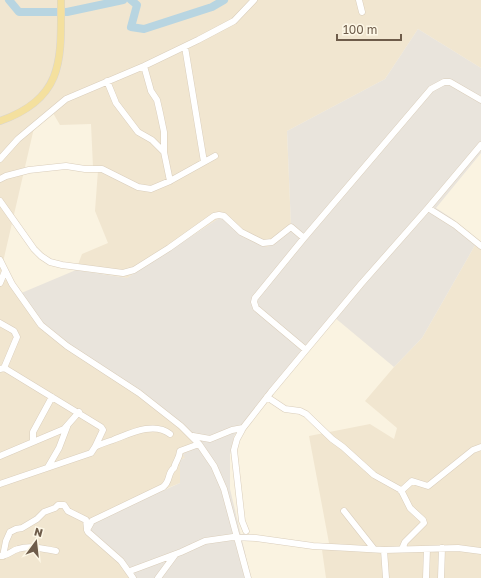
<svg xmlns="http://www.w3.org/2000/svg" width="481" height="578" font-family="'Golos Text',sans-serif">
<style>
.residential{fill:#f1e6d0}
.industrial{fill:#e9e4dc}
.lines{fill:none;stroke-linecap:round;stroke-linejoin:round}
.river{stroke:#b8d5e1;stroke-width:8}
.minor-casing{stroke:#dacebc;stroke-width:7}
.major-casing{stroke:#d9d5d0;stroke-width:8}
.minor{stroke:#fff;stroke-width:6}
.major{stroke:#f4e09e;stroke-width:7}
</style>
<rect width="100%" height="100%" fill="#faf3e1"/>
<path class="residential" d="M 0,0 L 481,0 L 481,68 L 418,29 L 385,79 L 287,131 L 291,227 L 267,248 L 243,237 L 221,217 L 127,278 L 76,270 L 82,254 L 108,243 L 95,211 L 98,170 L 93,167 L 91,124 L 60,125 L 53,113 L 34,128 L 0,275 Z
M 478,240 L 481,242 L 481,578 L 326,578 L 321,543 L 329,543 L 309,436 L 370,424 L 394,439 L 397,428 L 365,401 L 394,367 L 422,338 Z
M 9,279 L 19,294 L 196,437 L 185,458 L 180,460 L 180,483 L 150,495 L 122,559 L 128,565 L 135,578 L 0,578 L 0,281 Z"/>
<path class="industrial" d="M 418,29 L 481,68 L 481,153 L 436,208 L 453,219 L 478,240 L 422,338 L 394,367 L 334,317 L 264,397 L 234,436 L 230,455 L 230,489 L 251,578 L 135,578 L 128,565 L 89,530 L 93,522 L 180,483 L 180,460 L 185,458 L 183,454 L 189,451 L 196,437 L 132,387 L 40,324 L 19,294 L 76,270 L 127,278 L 221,217 L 243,237 L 267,247 L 291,227 L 287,131 L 385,79 Z"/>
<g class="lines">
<path class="river" d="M 9,0 L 19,12 L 67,12 L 123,0
M 131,0 L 137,5 L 131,27 L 144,29 L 212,7 L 224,0"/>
<g class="minor-casing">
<path id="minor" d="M 359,0 L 362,12
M 185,47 L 204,162
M 144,66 L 151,91 L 157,100 L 160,113 L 164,132 L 164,152
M 107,81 L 116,103 L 138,132 L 152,140 L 164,152 L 170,181
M 0,159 L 18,139 L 66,99 L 144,66 L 198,40 L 234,21 L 254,0
M 0,179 L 6,176 L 29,170 L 66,166 L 85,169 L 102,169 L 138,187 L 151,189 L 170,181 L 215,156
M 0,201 L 34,249 L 41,256 L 50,262 L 62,265 L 123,273 L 134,270 L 169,248 L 214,216 L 219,215 L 224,216 L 241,232 L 263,243 L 272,242 L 291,227 L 304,238
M 428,208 L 481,145
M 0,260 L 12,284 L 41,325 L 67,346 L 139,393 L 181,426 L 199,444 L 214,466 L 224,489 L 248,578
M 0,283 L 5,271
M 0,323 L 14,331 L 17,337 L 4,368
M 306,350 L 256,308 L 254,302 L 255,298 L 304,238 L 431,89 L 444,82 L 450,82 L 481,100
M 0,369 L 4,368 L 6,369 L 101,427 L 103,430 L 95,447 L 91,453 L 0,484
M 267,397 L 285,409 L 300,411 L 306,414 L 332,439 L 343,447 L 374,475 L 401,490 L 410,508 L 423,520 L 424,523 L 405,542 L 402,549
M 193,436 L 210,439 L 232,430 L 243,428
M 33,442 L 33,432 L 52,397
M 95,447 C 100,444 107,442 113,440 C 129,434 154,421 170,434
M 0,456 L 64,429 L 79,412
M 48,467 L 59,448 L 67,427
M 401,491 L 412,481 L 428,486 L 473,450 L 481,447
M 344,511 L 374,549
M 246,531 L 242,521 L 234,450 L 237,439 L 243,428 L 271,392 L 361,284 L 428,208 L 455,225 L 481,246
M 384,550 L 386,578
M 0,556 C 8,556 11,551 18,549 C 30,545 44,549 56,551
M 3,556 L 6,541 L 10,532 L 16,529 L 22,528 L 37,519 L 44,512 L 55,508 L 58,505 L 64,505 L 68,511 L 86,520 L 87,529
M 130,571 L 181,552 L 205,541 L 233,537 L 256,538 L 313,546 L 350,548 L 384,550 L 458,548 L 481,551
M 133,578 L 121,561 L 88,532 L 87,530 L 92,521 L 163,487 C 171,481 167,473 174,468 C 176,460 179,460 180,451 L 199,444
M 158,578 L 175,555
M 426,578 L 427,549
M 441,578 L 442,548"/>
</g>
<g class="major-casing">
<path id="major" d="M 0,121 C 65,98 61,59 61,0"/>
</g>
<use href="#minor" class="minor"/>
<use href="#major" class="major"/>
</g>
<g transform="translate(36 542) rotate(15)" stroke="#fdf7e6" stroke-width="3" paint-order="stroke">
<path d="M0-3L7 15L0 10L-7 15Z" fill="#6e5c4a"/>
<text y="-6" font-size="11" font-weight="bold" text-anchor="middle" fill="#6e5c4a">N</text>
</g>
<path d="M337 34v6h64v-6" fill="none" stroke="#6e5c4a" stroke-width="2"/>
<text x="343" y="34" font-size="12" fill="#6e5c4a" stroke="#fdf7e6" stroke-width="3" paint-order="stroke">100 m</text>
</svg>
